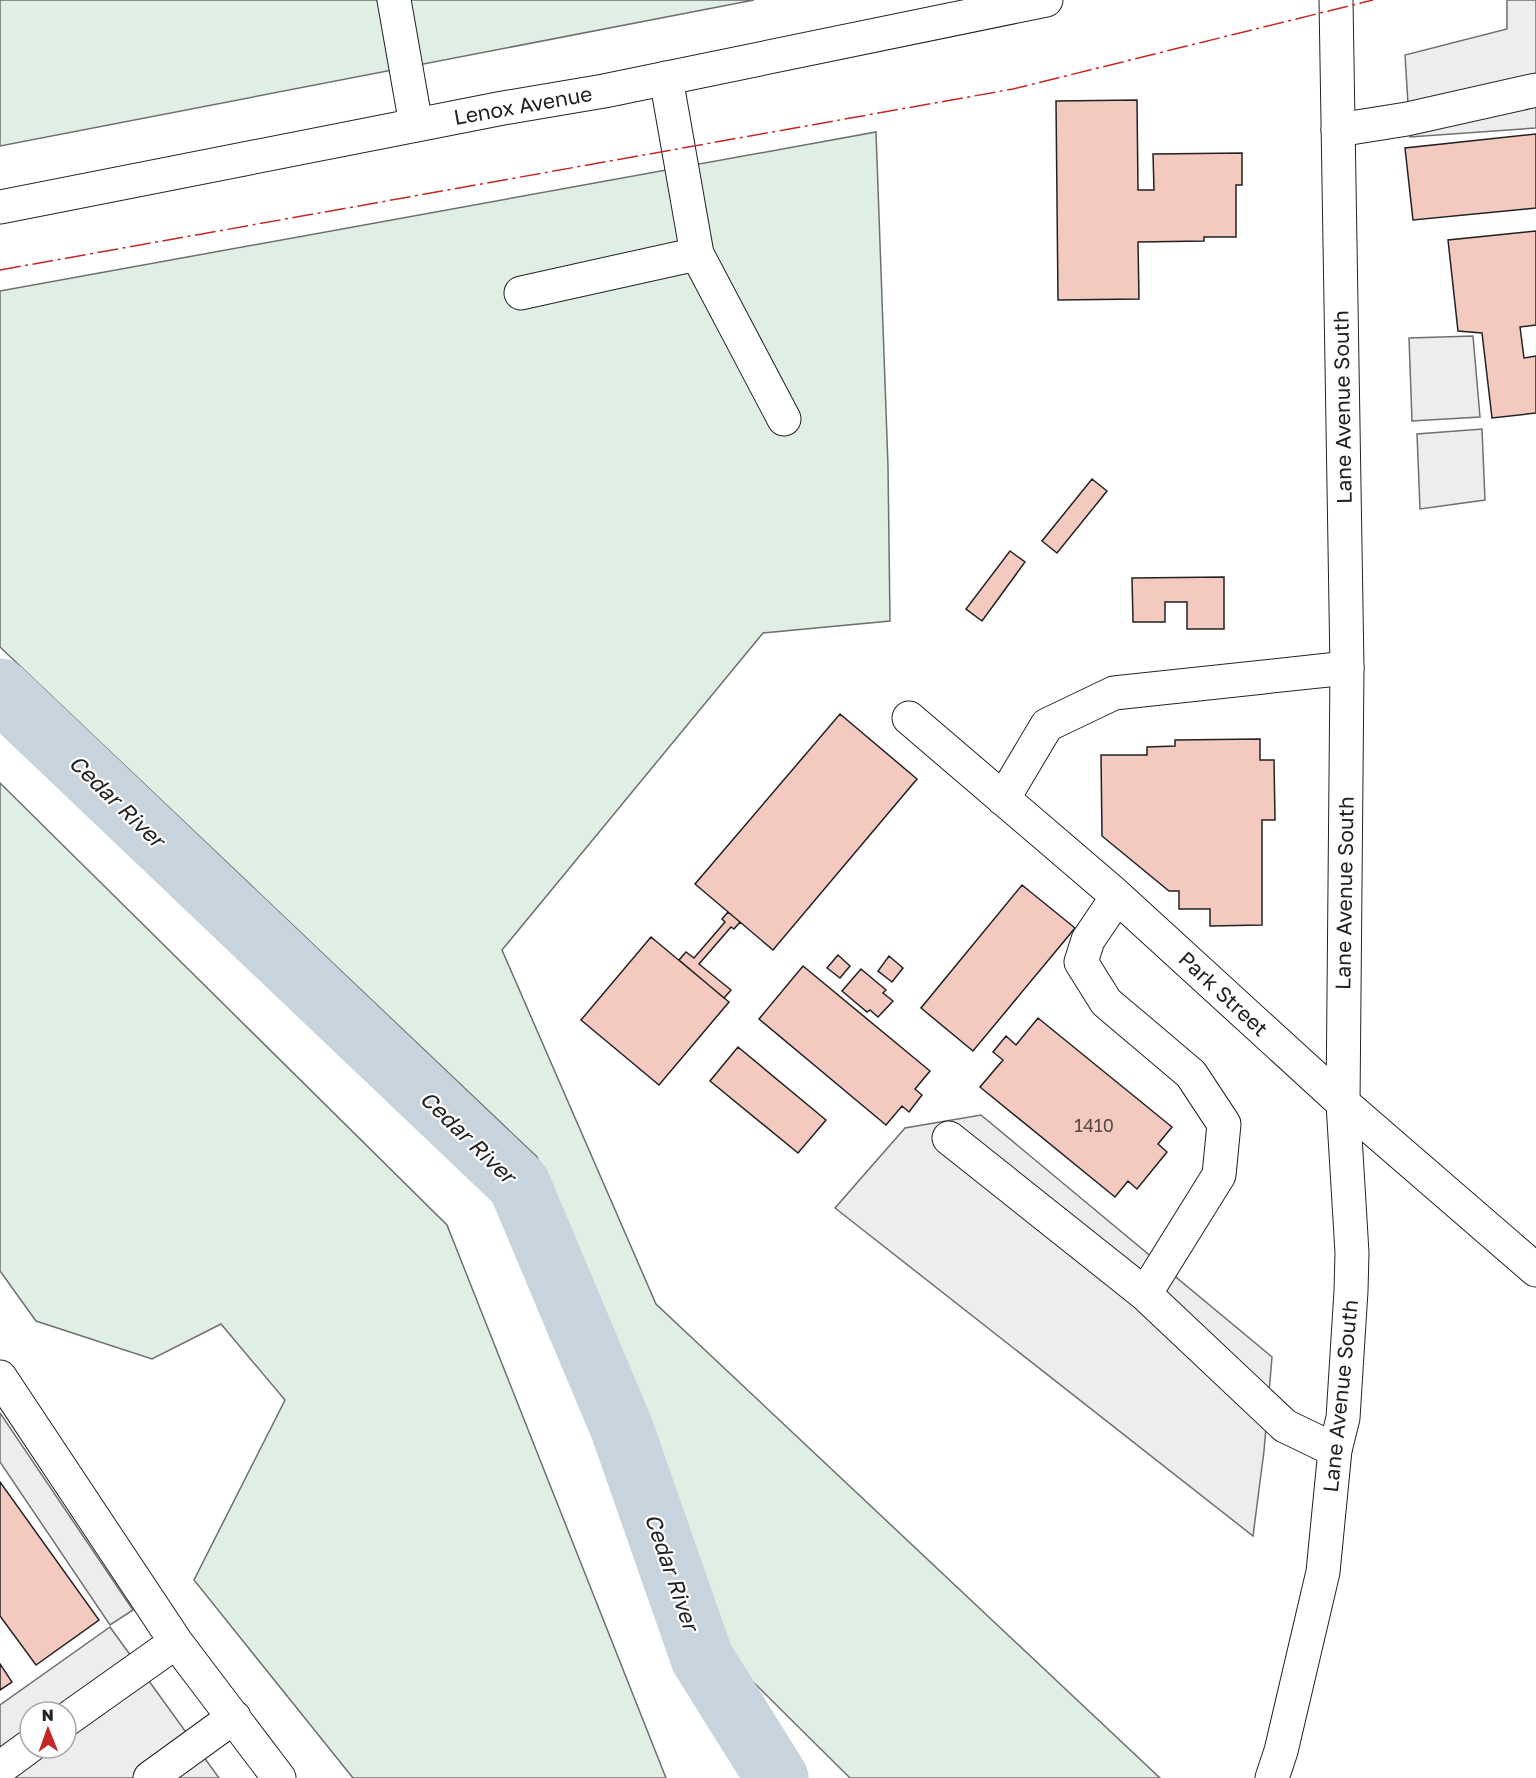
<svg xmlns="http://www.w3.org/2000/svg" width="1536" height="1778" font-family="'Golos Text',sans-serif">
<style>
.green{fill:#e0efe3;stroke:#6f6f6f;stroke-width:1.5}
.parking{fill:#ededed;stroke:#6f6f6f;stroke-width:1.5;fill-rule:evenodd}
.lines{fill:none;stroke-linecap:round;stroke-linejoin:round}
.river{stroke:#c7d3dd;stroke-width:63}
.building{fill:#f3c9c0;stroke:#222;stroke-width:1.5}
.minor-casing{stroke:#222;stroke-width:35}
.major-casing{stroke:#222;stroke-width:35}
.minor{stroke:#fff;stroke-width:33}
.major{stroke:#fff;stroke-width:33}
.power{stroke:#c62828;stroke-width:1.5;stroke-dasharray:21 4.5 3 4.5;stroke-linecap:butt}
.labels{text-anchor:middle;stroke-width:4.5;stroke-linejoin:round;paint-order:stroke}
.number-label{font-size:18px;fill:#564c4a}
.street-label{font-size:21px;fill:#222;stroke:#fff}
.water-label{font-size:22px;font-style:italic;fill:#222;stroke:#fff}
</style>
<rect width="100%" height="100%" fill="#fff"/>
<path class="green" d="M 0,0 L 754,0 L 0,146 Z
M 876,132 L 888,466 L 890,621 L 763,633 L 502,950 L 656,1304 L 1160,1778 L 850,1778 L 735,1664 L 537,1157 L 0,647 L 0,291 Z
M 0,783 L 447,1225 L 666,1778 L 353,1778 L 194,1580 L 285,1400 L 221,1324 L 152,1359 L 36,1321 L 0,1271 Z"/>
<path class="parking" d="M 1507,0 L 1536,0 L 1536,128 L 1410,137 L 1405,55 L 1507,29 Z
M 1473,336 L 1480,417 L 1412,421 L 1409,338 Z
M 1482,429 L 1485,500 L 1420,509 L 1417,434 Z
M 981,1115 L 1272,1357 L 1264,1451 L 1253,1536 L 835,1208 L 905,1128 Z
M 0,1413 L 133,1610 L 110,1625 L 0,1462 Z
M 110,1627 L 219,1778 L 0,1778 L 0,1705 ZM 30,1712 L 66,1712 L 66,1748 L 30,1748 Z"/>
<g class="lines">
<path class="river" d="M 0,690 L 519,1184 L 622,1429 L 702,1658 L 777,1778"/>
</g>
<path class="building" d="M 1137,100 L 1138,190 L 1154,190 L 1153,154 L 1242,153 L 1242,185 L 1236,185 L 1236,237 L 1204,237 L 1204,241 L 1138,242 L 1139,299 L 1058,300 L 1056,101 Z
M 1536,134 L 1536,208 L 1413,220 L 1405,148 Z
M 1536,231 L 1536,325 L 1520,327 L 1524,358 L 1536,356 L 1536,413 L 1492,418 L 1482,333 L 1458,331 L 1448,240 Z
M 1092,479 L 1107,491 L 1057,553 L 1042,541 Z
M 1010,551 L 1025,562 L 982,621 L 966,609 Z
M 1224,577 L 1224,629 L 1187,629 L 1187,602 L 1165,602 L 1165,622 L 1133,622 L 1132,578 Z
M 840,714 L 917,779 L 773,950 L 695,884 Z
M 1260,739 L 1260,760 L 1274,760 L 1275,820 L 1262,820 L 1262,925 L 1210,926 L 1210,909 L 1179,909 L 1179,891 L 1169,891 L 1102,836 L 1101,755 L 1147,755 L 1147,747 L 1175,746 L 1175,740 Z
M 1022,885 L 1075,928 L 973,1051 L 921,1008 Z
M 728,912 L 740,922 L 734,929 L 731,927 L 699,964 L 731,990 L 724,998 L 679,960 L 686,952 L 694,958 L 725,922 L 722,919 Z
M 651,937 L 729,1002 L 659,1085 L 581,1020 Z
M 838,955 L 850,966 L 840,978 L 827,968 Z
M 889,956 L 903,968 L 892,982 L 878,971 Z
M 803,966 L 930,1071 L 915,1089 L 922,1095 L 909,1112 L 902,1106 L 886,1125 L 759,1019 Z
M 861,969 L 886,990 L 883,993 L 893,1001 L 878,1017 L 870,1010 L 867,1012 L 842,991 Z
M 1038,1018 L 1172,1127 L 1158,1144 L 1167,1152 L 1137,1189 L 1128,1181 L 1115,1197 L 980,1087 L 1003,1060 L 993,1052 L 1006,1036 L 1016,1045 Z
M 738,1047 L 826,1120 L 798,1153 L 710,1081 Z
M 0,1482 L 99,1620 L 36,1665 L 0,1616 Z
M 0,1664 L 12,1682 L 0,1690 Z"/>
<g class="lines">
<g class="minor-casing">
<path id="minor" d="M 394,0 L 416,125
M 1338,130 L 1407,119 L 1536,90
M 697,254 L 784,419
M 521,293 L 697,254 L 666,78
M 909,718 L 1110,890 L 1343,1103 L 1536,1270
M 1003,799 L 1047,725 L 1114,693 L 1347,668
M 1117,897 L 1088,940 L 1081,962 L 1106,1002 L 1191,1074 L 1224,1124 L 1219,1175 L 1145,1294
M 949,1138 L 1145,1294 L 1285,1426 L 1335,1450
M 0,1377 L 176,1642 L 279,1778
M 66,1720 L 176,1642
M 0,1768 L 30,1746
M 150,1778 L 234,1717"/>
</g>
<g class="major-casing">
<path id="major" d="M 0,207 L 503,108 L 604,91 L 1046,0
M 1272,1778 L 1281,1751 L 1323,1572 L 1335,1450 L 1343,1418 L 1351,1291 L 1352,1253 L 1343,1103 L 1347,668 L 1336,0"/>
</g>
<use href="#minor" class="minor"/>
<use href="#major" class="major"/>
<path class="power" d="M 0,270 L 1013,89 L 1373,0"/>
</g>
<g class="labels">
<g class="number-label">
<text x="1094" y="1132">1410</text>
</g>
<g class="street-label">
<text transform="translate(523 106) rotate(-10)" y="7">Lenox Avenue</text>
<text transform="translate(1343 407) rotate(-91)" y="7">Lane Avenue South</text>
<text transform="translate(1345 893) rotate(-89)" y="7">Lane Avenue South</text>
<text transform="translate(1223 994) rotate(43)" y="7">Park Street</text>
<text transform="translate(1341 1396) rotate(-84)" y="7">Lane Avenue South</text>
</g>
<g class="water-label">
<text transform="translate(117 801) rotate(44)" y="8">Cedar River</text>
<text transform="translate(468 1137) rotate(44)" y="8">Cedar River</text>
<text transform="translate(672 1572) rotate(71)" y="8">Cedar River</text>
</g>
</g>
<g transform="translate(48 1730) rotate(359)"><circle r="28" fill="#ffffff" stroke="#a7a7a7" stroke-width="1.5"/>
<path d="M0-4.5L10 22L0 15L-10 22Z" fill="#c62828"/>
<text y="-9" font-size="16" font-weight="bold" text-anchor="middle" fill="#222222">N</text>
</g>
</svg>
